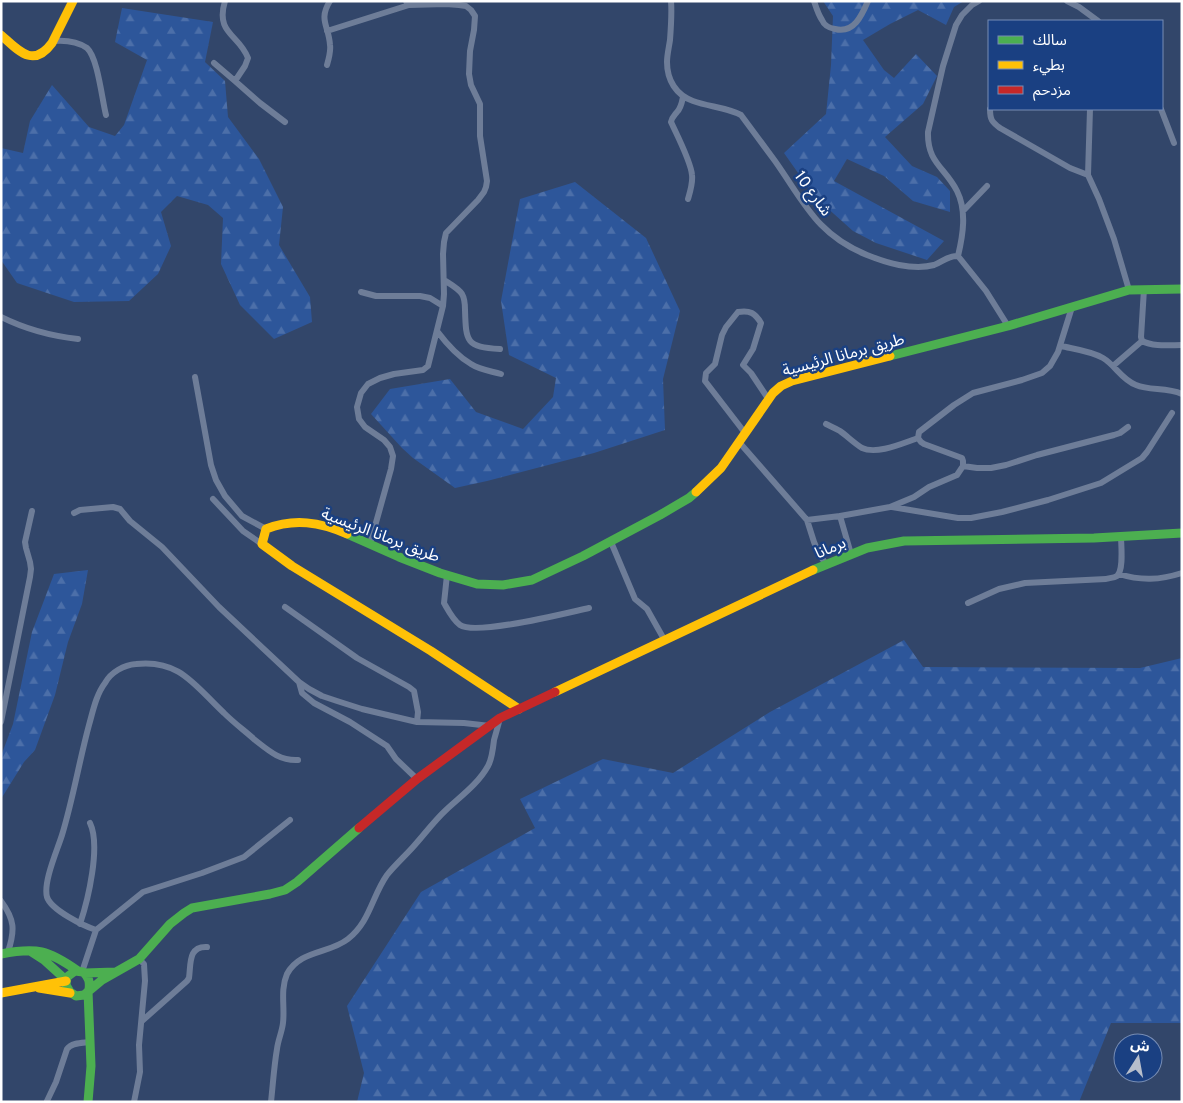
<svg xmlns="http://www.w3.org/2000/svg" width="1183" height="1103" font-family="Overpass,'Noto Sans Arabic',sans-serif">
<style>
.forest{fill:url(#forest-firs)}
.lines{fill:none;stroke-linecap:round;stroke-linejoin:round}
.street{stroke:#6e7d98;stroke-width:6}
.fast{stroke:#4caf50;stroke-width:9}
.slow{stroke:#ffc107;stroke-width:9}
.jam{stroke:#c62828;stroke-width:9}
.labels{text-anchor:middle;stroke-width:5;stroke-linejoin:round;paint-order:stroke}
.street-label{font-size:16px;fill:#fff;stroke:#1a4082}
</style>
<defs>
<pattern id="forest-firs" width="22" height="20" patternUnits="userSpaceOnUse" patternTransform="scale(1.25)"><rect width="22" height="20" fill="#2d569a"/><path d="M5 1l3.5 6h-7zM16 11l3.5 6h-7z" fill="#4c6fa9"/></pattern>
</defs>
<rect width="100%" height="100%" fill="#32466a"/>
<path class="forest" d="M 823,1 L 964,1 L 954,7 L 946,25 L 918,10 L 890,24 L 863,40 L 884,70 L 894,78 L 916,54 L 937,76 L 923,104 L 885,137 L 912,166 L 937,177 L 950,191 L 950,212 L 913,201 L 884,176 L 847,159 L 834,181 L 944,241 L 927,260 L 876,243 L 853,231 L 815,197 L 784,153 L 826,114 L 831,65 L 833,16 Z
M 122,8 L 213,22 L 205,62 L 225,81 L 228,117 L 259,159 L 283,207 L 279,245 L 310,297 L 312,322 L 274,339 L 240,305 L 221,264 L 223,218 L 208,205 L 177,196 L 161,212 L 171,246 L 158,274 L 129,301 L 74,302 L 17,283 L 1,260 L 1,148 L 23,153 L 30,121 L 52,85 L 89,127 L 115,136 L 124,125 L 147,60 L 115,42 Z
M 575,182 L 646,238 L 680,311 L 663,379 L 665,430 L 594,453 L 487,481 L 455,488 L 413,458 L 402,448 L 371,414 L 390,389 L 450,379 L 476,412 L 523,429 L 553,397 L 556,378 L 509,355 L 501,301 L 520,199 Z
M 88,570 L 82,604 L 68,642 L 55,695 L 35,750 L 24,762 L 1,799 L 1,756 L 13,724 L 32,632 L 54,574 Z
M 904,640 L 923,667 L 1140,668 L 1182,658 L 1182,1023 L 1111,1023 L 1079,1102 L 357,1102 L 364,1073 L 347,1006 L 421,892 L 535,828 L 520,799 L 603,759 L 673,773 L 770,712 Z"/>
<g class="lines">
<path class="street" d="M 225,1 C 215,34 239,34 248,58 L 245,66 L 235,81 L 260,103 L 285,122
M 671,1 C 672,14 671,27 670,40 C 669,47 667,55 667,62 C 667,80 676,95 693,101 C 709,107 726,107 741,115 C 752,130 764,146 775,161 C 804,202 817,235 867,255 C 877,259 888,263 899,265 C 910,267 923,268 934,265 C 942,262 949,255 958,256 L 986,291 L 1008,326
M 814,1 C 816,7 818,14 822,20 C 824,25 829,28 835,29 C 854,34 862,15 868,1
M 1067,1 L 1079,7 L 1098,21
M 327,31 L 409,5
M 53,41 C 65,40 77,41 87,48 C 98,58 102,100 106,115
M 214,63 L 235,81
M 327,65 C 329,58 331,51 330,45 C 329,26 318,20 330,1
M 683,97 C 682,102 681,108 677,112 C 674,116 672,117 671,122 C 677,135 691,162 692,175 C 693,183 690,192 688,199
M 990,109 C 990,120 992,122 1000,128 L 1070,168 L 1088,175
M 1090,109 L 1088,175 L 1099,199 L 1114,239 L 1129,290
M 1161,109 L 1174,143
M 963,211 L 987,186
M 958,256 C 963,235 967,211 957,191 C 945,167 927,163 928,132 L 943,66 L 956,25 L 962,15 L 972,5 L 979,1
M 444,280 C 450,284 458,288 462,294 C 465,299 465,305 465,310 C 466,342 466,347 500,349
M 1144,289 L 1141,337 L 1142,341 C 1153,347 1170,345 1182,345
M 361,292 L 376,296 L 420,296 L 430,298 L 443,306
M 1,317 C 27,330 50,336 78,339
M 437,331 C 446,343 457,356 471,364 C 480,370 491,371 501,374
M 1061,346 C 1074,349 1091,351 1103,358 C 1115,365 1122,380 1136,385 C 1150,391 1166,387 1182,394
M 1113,366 L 1142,341
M 195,377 L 211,465 L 216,480 L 225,496 L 242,516 L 266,529
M 826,424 C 830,426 835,428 840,431 C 847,436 854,443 862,448 C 877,455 903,443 918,438
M 745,433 L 705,381 L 706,373 L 715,364 L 722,335 L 726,327 L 738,312 C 750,310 755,313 761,323 L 753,349 L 743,365 L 751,373 L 769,400
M 739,442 L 807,520 L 814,542 L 819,554 L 826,564
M 963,466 L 977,468 L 991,468 L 1006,465 L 1037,455 L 1114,435 L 1120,433 L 1128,427
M 213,499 L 243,531 L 262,544
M 892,507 L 958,518 L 971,518 L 1002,512 L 1048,500 L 1101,483 L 1142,458 L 1147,452 L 1172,413
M 74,513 L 80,510 L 113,507 L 120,509 L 130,521 L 162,547 L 219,607 L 299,682 L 309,689 L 322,696 L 337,701 L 362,709 L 417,722 L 464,723 L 490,726
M 840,516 L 851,554
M 807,520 L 840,516 L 890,507 L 914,497 L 929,487 L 957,475 L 963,466 L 963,461 L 962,458 L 924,444 L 921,442 L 918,438 L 919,432 L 954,405 L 973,393 L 1022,380 L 1042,373 L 1050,366 L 1058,352 L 1072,307
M 611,542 L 635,599 L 647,609 L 665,641
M 370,544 L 391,469 L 393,456 L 390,447 L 384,440 L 365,427 L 359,419 L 357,407 L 361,393 L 368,384 L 380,378 L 394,374 L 423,370 L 428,366 L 443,306 L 444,294 L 443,254 L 444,242 L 446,233 L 478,200 L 484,192 L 486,187 L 487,181 L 480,136 L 480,104 L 471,85 L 469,74 L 470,51 L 474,30 L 475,16 L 471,10 L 466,6 L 459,5 L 446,4 L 409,5 L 406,1
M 1119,574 C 1141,581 1160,580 1182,573
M 447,575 L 444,603 C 448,610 453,620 460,625 C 476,636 566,613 589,608
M 968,603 L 999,589 L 1025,583 L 1106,579 C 1109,578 1114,578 1117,576 C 1124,570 1121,545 1121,536
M 285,607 L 357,658 L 409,687 L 414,691 L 418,712 L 417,722
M 299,682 L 302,693 L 314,703 L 350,722 L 387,746 L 396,759 L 417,779
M 1,722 L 30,577 L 31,569 L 30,562 L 26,548 L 25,542 L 32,511
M 1,901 C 15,920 15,930 8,952
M 80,924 C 88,900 101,846 90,823
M 96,930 C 84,926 51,910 47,897 C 43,882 57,851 62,835 C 73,799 79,762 89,725 C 93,711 96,695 105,683 C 111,672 124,665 136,664 C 180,659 195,686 224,713 C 234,723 245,731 255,740 C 269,751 280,761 298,760
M 82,972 L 96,930 L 143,892 L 202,873 L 244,857 L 290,820
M 142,1021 L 187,981 L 189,978 C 191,964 188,946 207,947
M 47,1101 L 56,1082 L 67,1049 C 72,1042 83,1043 90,1042
M 134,1102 L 140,1072 L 139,1045 L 145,981 L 144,964 L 139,959
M 271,1102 C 273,1084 274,1066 277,1049 C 278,1040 282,1032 283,1023 C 285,1007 280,990 287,974 C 300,950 329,954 348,939 C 370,922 372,896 387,875 C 395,865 405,856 413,847 C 424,835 434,821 446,810 C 461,796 478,784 488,766 C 492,759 493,749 494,740 C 496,733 498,726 500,718"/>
<path class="fast" d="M 890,356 L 1008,326 L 1129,290 L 1182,289
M 347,534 L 399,557 L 440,573 L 477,584 L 503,585 L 532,580 L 583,556 L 660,515 L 689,498 L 696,492
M 813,570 L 867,548 L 904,541 L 1094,538 L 1182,533
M 30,951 L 44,960 L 66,980
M 1,954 C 37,947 48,950 78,971
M 85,973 L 115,972
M 89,990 C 90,982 89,977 83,972 L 75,971 L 67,977 L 66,985 L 70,992 L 76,996 L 84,995 L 102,980 L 139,959 L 170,924 L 184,913 L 192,908 L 270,894 L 285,890 L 297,882 L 359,828
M 88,991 L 91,1066 L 88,1102"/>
<path class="slow" d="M 1,35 C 18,50 33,69 52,43 L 73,1
M 696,492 L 721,468 L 773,393 L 781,386 L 792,381 L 890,356
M 347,534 C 320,522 294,518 266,529 L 262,544 L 292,566 L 431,651 L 519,709
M 555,692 L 813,570
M 39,988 L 70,993
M 1,993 L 66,981"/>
<path class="jam" d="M 359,828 L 417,779 L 500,718 L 555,692"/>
</g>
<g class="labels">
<g class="street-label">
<text transform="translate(814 193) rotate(54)" y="6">شارع 10</text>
<text transform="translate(843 354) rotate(-15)" y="6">طريق برمانا الرئيسية</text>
<text transform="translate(381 534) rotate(21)" y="6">طريق برمانا الرئيسية</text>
<text transform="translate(830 547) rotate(-23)" y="6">برمانا</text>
</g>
</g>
<rect width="1183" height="1103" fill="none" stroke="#ffffff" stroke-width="5"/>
<rect x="988" y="20" width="175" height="90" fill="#1a4082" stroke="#768cb4"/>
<rect x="998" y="36" width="25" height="8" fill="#4caf50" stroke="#768cb4"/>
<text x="1033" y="45" font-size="15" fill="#ffffff">سالك</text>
<rect x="998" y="61" width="25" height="8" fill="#ffc107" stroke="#768cb4"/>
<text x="1033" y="70" font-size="15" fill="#ffffff">بطيء</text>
<rect x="998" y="86" width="25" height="8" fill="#c62828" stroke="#768cb4"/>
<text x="1033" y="95" font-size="15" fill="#ffffff">مزدحم</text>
<g transform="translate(1138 1058) rotate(11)"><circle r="24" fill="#1a4082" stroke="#768cb4"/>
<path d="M0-4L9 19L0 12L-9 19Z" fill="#b7becb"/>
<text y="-8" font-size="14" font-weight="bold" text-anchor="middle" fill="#ffffff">ش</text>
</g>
</svg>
